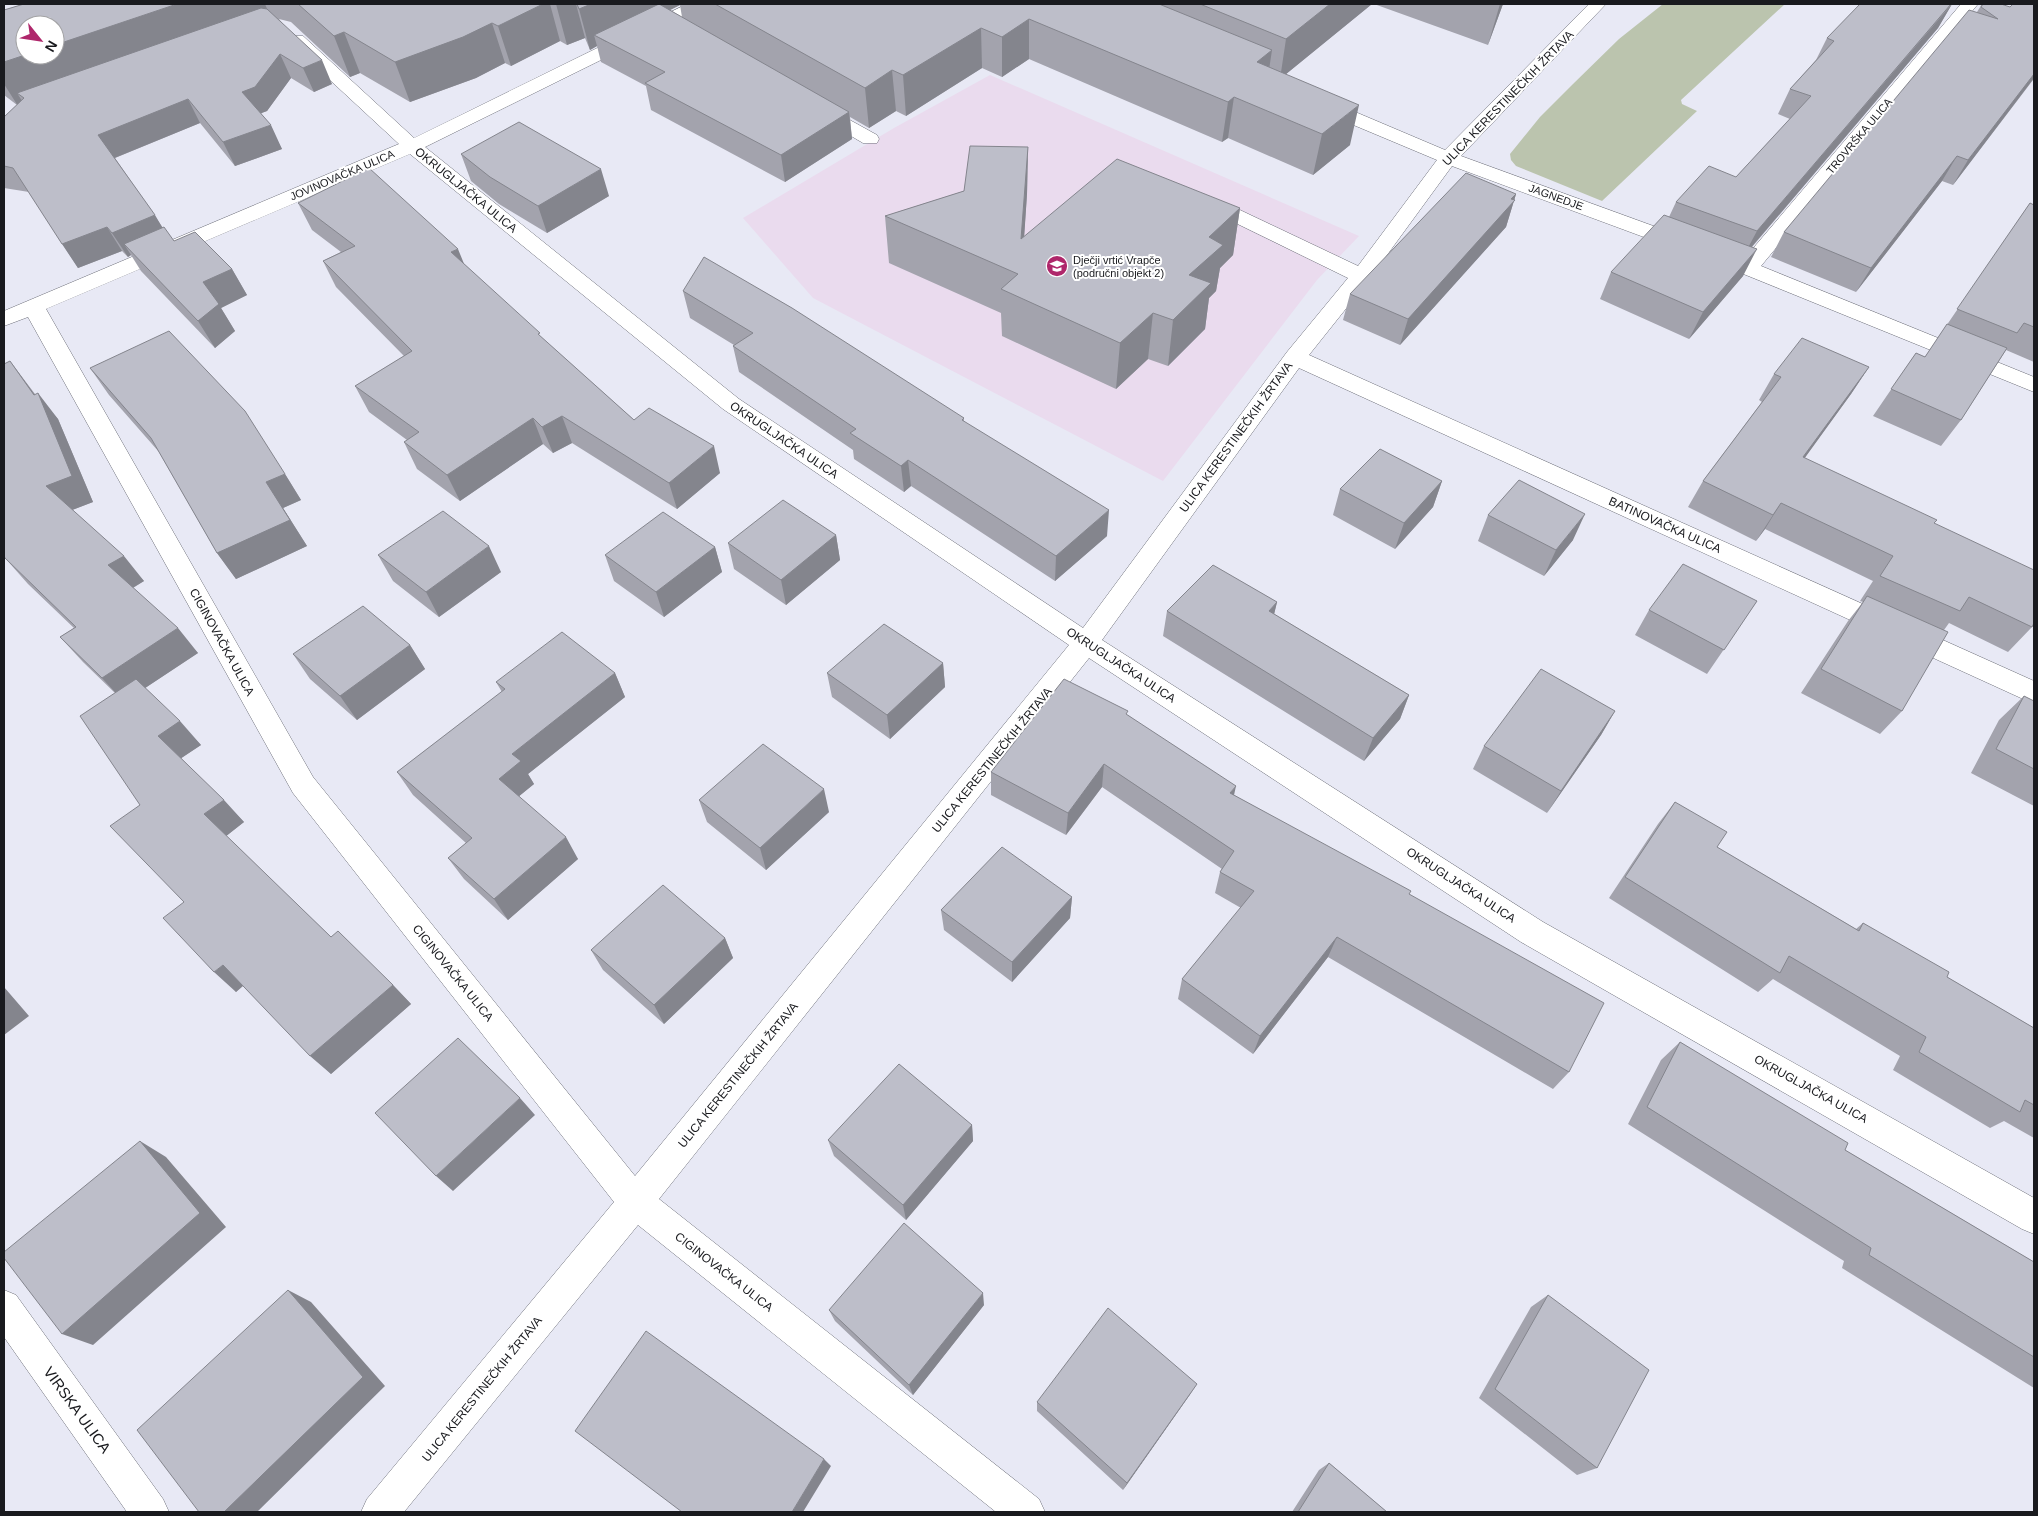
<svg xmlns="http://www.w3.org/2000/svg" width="2038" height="1516" font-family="Helvetica,sans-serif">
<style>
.education{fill:#eadbee}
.green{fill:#bbc4ae}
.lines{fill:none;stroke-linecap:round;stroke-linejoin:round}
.minor-casing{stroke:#6d6f79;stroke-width:1}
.minor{fill:#fff;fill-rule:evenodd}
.wall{fill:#a3a3ad;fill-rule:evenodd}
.shaded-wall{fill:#84858d}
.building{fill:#bdbec9;stroke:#84858d}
.labels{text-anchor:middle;stroke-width:4;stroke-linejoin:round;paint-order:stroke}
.far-street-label{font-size:11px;fill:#191a1e;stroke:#fff}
.far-poi-label{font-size:11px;fill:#191a1e;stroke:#fff;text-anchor:start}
.street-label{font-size:12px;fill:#191a1e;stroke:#fff}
.near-street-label{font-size:15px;fill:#191a1e;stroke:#fff}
</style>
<rect width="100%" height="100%" fill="#e8e9f5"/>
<path class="education" d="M 990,75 L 1359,236 L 1317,280 L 1163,481 L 813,298 L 743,218 L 894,128 Z"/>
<path class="green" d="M 1663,4 L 1785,4 L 1681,100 L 1682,104 L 1697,111 L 1602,201 L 1516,166 L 1511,160 L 1510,154 L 1540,117 L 1573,84 L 1619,39 Z"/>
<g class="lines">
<g class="minor-casing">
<path id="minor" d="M 687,4 L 709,4 L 706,8 L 425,147 L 739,399 L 1083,628 L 1287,352 L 1348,278 L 1209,210 L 1206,206 L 1209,202 L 1216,200 L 1223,202 L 1358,266 L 1437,160 L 1313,108 L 1311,104 L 1313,100 L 1327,100 L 1445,150 L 1589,4 L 1606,4 L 1461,156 L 1744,259 L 1961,4 L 1978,4 L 1761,266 L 2034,377 L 2034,392 L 1741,273 L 1452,166 L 1368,281 L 1309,355 L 2034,681 L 2034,704 L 1299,368 L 1102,640 L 1543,922 L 2034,1198 L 2034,1234 L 2022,1229 L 1521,942 L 1089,658 L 659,1199 L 1039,1499 L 1045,1512 L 996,1512 L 638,1225 L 404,1512 L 361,1512 L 367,1499 L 614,1202 L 293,793 L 28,317 L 4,326 L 4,311 L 399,144 L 291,44 L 288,40 L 291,36 L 303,36 L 414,138 ZM 410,154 L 723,409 L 1069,645 L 635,1176 L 313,777 L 46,309 Z
M 819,103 L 877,135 L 879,139 L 877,143 L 863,143 L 812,113 L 810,109 L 812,105 Z
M 4,1290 L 16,1295 L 163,1499 L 169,1512 L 127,1512 L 4,1337 Z"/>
</g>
<use href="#minor" class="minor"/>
</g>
<path class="wall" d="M 24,4 L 1372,4 L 1286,74 L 1350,145 L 1313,175 L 1228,138 L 1222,142 L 1029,59 L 1002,77 L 982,68 L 906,116 L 896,111 L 869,128 L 850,117 L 852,139 L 785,182 L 651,110 L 646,86 L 601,62 L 597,46 L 590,50 L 585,38 L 567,45 L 560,41 L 511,66 L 505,63 L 476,78 L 410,102 L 360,73 L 350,77 L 291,22 L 279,19 L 332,84 L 314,92 L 291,78 L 267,111 L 261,113 L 282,149 L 235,166 L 200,123 L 115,158 L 163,228 L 174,241 L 232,269 L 247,295 L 221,308 L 235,331 L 215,348 L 141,271 L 131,255 L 128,257 L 122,251 L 78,268 L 29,192 L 4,188 L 4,117 L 17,105 L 4,95 L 4,10 ZM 680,5 L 682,17 L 670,10 Z
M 1374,4 L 1503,4 L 1488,45 Z
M 1952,4 L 1938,28 L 1752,247 L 1743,276 L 1689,339 L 1600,299 L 1611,272 L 1669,217 L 1676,202 L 1736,177 L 1790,119 L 1778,114 L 1790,89 L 1816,60 L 1827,38 Z
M 1982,4 L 2010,7 L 2034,4 L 2034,80 L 2033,80 L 1953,185 L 1942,181 L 1856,292 L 1771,257 L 1784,232 L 1977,12 Z
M 1028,147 L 1027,194 L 1024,236 L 1240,208 L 1233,255 L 1220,268 L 1216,291 L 1209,298 L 1205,329 L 1168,366 L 1148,359 L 1116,389 L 1002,336 L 1001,313 L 889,263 L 885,216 L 964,191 Z
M 461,154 L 609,196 L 547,233 L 499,204 L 471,181 Z
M 1516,194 L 1506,227 L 1400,345 L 1343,320 L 1350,294 Z
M 298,203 L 464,264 L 541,337 L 634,420 L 720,473 L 677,509 L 572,443 L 553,453 L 543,444 L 460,501 L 417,469 L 404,442 L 407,440 L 369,412 L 355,386 L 404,356 L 336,287 L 323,261 L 341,252 L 312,230 Z
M 2030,203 L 2034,205 L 2034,362 L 2006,350 L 1961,420 L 1941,446 L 1873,416 L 1916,353 L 1925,357 Z
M 683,291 L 964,418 L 964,422 L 1107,536 L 1055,581 L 911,486 L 904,492 L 854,459 L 853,450 L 739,372 L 733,346 L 734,345 L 690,318 Z
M 10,361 L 35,394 L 58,419 L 93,502 L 72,510 L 144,581 L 133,588 L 198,653 L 145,688 L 201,745 L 181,758 L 244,822 L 226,836 L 331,937 L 393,985 L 411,1004 L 331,1074 L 243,986 L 236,992 L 184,902 L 140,805 L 115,693 L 83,662 L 60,637 L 74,628 L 28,584 L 5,558 Z
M 1869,367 L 1851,394 L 1804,458 L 1934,523 L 2032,627 L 2008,652 L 1949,623 L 1944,630 L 1902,711 L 1880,734 L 1801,693 L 1848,621 L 1863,602 L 1860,601 L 1873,581 L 1765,529 L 1756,541 L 1688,507 L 1703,481 L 1762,402 L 1759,400 L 1774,374 Z
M 90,368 L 285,474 L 301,500 L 283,508 L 307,546 L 236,579 L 217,553 L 159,452 L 109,395 Z
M 1442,481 L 1433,507 L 1395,549 L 1333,515 L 1340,489 Z
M 1488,515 L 1573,540 L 1544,576 L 1478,541 Z
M 836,535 L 840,560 L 786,605 L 734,569 L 728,543 Z
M 715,547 L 722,572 L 664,617 L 614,581 L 605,555 Z
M 378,555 L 501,572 L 439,617 L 393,581 Z
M 1757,601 L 1707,674 L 1635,635 L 1649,610 Z
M 1277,602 L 1274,614 L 1409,695 L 1400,719 L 1364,761 L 1163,636 L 1167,611 Z
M 410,645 L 425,669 L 357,720 L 310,679 L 293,654 Z
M 943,663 L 945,687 L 890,739 L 832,697 L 827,673 Z
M 615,673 L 625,697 L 528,774 L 534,784 L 519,796 L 578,859 L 508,920 L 464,879 L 448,858 L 466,843 L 413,795 L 397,772 L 502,692 L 496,682 Z
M 2024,696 L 2034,701 L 2034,806 L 1971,773 L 1999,720 Z
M 1615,711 L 1601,735 L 1547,813 L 1473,769 L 1484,746 Z
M 1128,715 L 1234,795 L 1409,894 L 1569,1072 L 1553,1089 L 1328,957 L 1253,1054 L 1178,999 L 1182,979 L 1241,908 L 1215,893 L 1220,872 L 1222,869 L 1102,787 L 1066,835 L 991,795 L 991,772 Z
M 699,800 L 829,812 L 766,870 L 707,822 Z
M 1675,802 L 1717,847 L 1856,929 L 1863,923 L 1947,977 L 2034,1028 L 2034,1138 L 2004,1121 L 1990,1128 L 1893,1070 L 1900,1056 L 1773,979 L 1758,992 L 1609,898 L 1658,824 Z
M 1072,897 L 1070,918 L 1012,982 L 944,930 L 941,910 Z
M 725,938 L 733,958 L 664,1024 L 603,970 L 591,950 Z
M 1680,1042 L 1845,1150 L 2034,1262 L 2034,1388 L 1842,1268 L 1844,1261 L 1628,1124 L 1661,1060 Z
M 972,1125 L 973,1141 L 906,1220 L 834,1156 L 828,1140 Z
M 1548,1295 L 1597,1468 L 1577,1475 L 1479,1398 L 1531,1307 Z
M 984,1305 L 913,1395 L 835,1321 L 829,1310 Z
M 1191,1393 L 1123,1490 L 1037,1411 L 1037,1402 Z
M 1329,1463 L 1387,1512 L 1292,1512 L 1319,1470 Z"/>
<path class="shaded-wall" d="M 177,4 L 265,4 L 271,18 L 24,98 L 17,93 L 24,104 L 18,106 L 4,84 L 4,62 L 25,55 L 55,55 L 55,45 Z
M 543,4 L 550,4 L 560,41 L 511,66 L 498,26 Z
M 556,4 L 576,4 L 585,38 L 567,45 Z
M 591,4 L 679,4 L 680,5 L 606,42 L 594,35 L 597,46 L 590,50 L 579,9 Z
M 1330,4 L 1372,4 L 1280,79 L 1286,39 Z
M 1500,4 L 1503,4 L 1488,45 Z
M 1952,4 L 1938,28 L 1743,257 L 1757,231 Z
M 1029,19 L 1029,59 L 1002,77 L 1002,37 Z
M 492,23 L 505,63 L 476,78 L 410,102 L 395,62 Z
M 981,28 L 982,68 L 906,116 L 903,75 Z
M 344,32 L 360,73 L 350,77 L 334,36 Z
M 1272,50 L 1266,90 L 1257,62 Z
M 280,54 L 291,78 L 267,111 L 254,116 L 242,92 Z
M 322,60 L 332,84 L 314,92 L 303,68 Z
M 892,70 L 896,111 L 869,128 L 865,88 Z
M 2034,74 L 2034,78 L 1953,185 L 1968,160 Z
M 1234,97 L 1228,138 L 1222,142 L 1228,102 Z
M 188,99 L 200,123 L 112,159 L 98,135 Z
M 1359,105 L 1350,145 L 1313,175 L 1322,134 Z
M 849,112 L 852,139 L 785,182 L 781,155 Z
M 271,125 L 282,149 L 235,166 L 223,142 Z
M 1028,147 L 1027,194 L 1021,285 L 1021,239 Z
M 1957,156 L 1942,181 L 1856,292 L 1871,268 Z
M 601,169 L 609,196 L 547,233 L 538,206 Z
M 1516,194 L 1506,227 L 1400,345 L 1408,319 L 1511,199 Z
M 1240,208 L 1233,255 L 1220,268 L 1216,291 L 1209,298 L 1205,329 L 1168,366 L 1173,320 L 1189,275 L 1209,237 Z
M 155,215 L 169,239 L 124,244 L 131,255 L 128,257 L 112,233 Z
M 107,227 L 122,251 L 78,268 L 62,244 Z
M 458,249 L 469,276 L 451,252 Z
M 1757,249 L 1743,276 L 1689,339 L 1703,312 Z
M 232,269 L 247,295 L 221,308 L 235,331 L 215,348 L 198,321 L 203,282 Z
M 1153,313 L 1148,359 L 1116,389 L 1120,343 Z
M 10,361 L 43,406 L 38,393 L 58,419 L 93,502 L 67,512 L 46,486 L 34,395 Z
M 1869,367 L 1851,394 L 1786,484 L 1803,457 Z
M 562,416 L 572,443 L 553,453 L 542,427 Z
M 533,418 L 543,444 L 460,501 L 447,475 Z
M 714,446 L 720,473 L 677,509 L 669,483 Z
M 908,460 L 911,486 L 904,492 L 901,466 Z
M 285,474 L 301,500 L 283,508 L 307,546 L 236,579 L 217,553 L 266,482 Z
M 1442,481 L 1433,507 L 1395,549 L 1404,523 Z
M 1781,503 L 1765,529 L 1756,541 L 1773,515 Z
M 1109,510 L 1107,536 L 1055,581 L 1056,556 Z
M 1585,514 L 1573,540 L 1544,576 L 1556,550 Z
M 836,535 L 840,560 L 786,605 L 781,580 Z
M 489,546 L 501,572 L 439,617 L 426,592 Z
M 715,547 L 722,572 L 664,617 L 656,592 Z
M 124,556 L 144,581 L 129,590 L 108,565 Z
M 1277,602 L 1271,627 L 1269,611 Z
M 178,628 L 198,653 L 124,702 L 102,678 Z
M 410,645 L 425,669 L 357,720 L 340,696 Z
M 943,663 L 945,687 L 890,739 L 887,715 Z
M 615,673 L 625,697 L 528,774 L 534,784 L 512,802 L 499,779 L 512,754 Z
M 1409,695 L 1400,719 L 1364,761 L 1373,738 Z
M 1615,711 L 1601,735 L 1547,813 L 1561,791 Z
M 180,721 L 201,745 L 180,759 L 158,736 Z
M 1104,764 L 1102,787 L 1066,835 L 1068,813 Z
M 1236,786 L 1231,809 L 1230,793 Z
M 824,789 L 829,812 L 766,870 L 760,848 Z
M 224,800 L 244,822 L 225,837 L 204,814 Z
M 566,837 L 578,859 L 508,920 L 494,899 Z
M 1072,897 L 1070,918 L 1012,982 L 1012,962 Z
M 1337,937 L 1328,957 L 1253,1054 L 1260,1036 Z
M 725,938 L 733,958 L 664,1024 L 654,1005 Z
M 223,965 L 245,984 L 236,992 L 214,972 Z
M 393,985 L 411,1004 L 331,1074 L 310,1056 Z
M 4,987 L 29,1016 L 4,1035 Z
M 520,1098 L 535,1115 L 453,1191 L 436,1176 Z
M 972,1125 L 973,1141 L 906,1220 L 903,1205 Z
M 140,1141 L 166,1157 L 226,1227 L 93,1345 L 62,1334 Z
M 288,1290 L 311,1302 L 385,1386 L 257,1512 L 224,1512 Z
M 983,1293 L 984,1305 L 913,1395 L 909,1385 Z
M 1197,1384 L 1191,1393 L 1123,1490 L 1127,1483 Z
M 824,1459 L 831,1466 L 803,1512 L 792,1512 Z"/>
<path class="building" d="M 24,4 L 177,4 L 55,45 L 55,25 L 25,25 L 25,55 L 4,62 L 4,10 Z
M 298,4 L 543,4 L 498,26 L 492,23 L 463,37 L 395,62 L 344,32 L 334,36 Z
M 577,4 L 591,4 L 579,9 Z
M 659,4 L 849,112 L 781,155 L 645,83 L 665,72 L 594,35 Z
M 715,4 L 1159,4 L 1272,50 L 1257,62 L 1359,105 L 1322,134 L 1234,97 L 1228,102 L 1029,19 L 1002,37 L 981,28 L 903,75 L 892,70 L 865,88 Z
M 1200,4 L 1330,4 L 1286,39 Z
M 1860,4 L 1951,4 L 1757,231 L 1676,202 L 1709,166 L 1736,177 L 1811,96 L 1790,89 L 1834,41 L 1827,38 Z
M 1983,4 L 2001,4 L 2010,7 L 2013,4 L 2034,4 L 2034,74 L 1968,160 L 1957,156 L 1871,268 L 1784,232 L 1969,10 L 1998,19 L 1981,7 Z
M 261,8 L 267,9 L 322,60 L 303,68 L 280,54 L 255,87 L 242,92 L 271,125 L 223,142 L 188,99 L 98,135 L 155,215 L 112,233 L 107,227 L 62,244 L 13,168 L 4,166 L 4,117 L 24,98 L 17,93 Z
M 519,122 L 601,169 L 538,206 L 490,177 L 461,154 Z
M 970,146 L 1028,147 L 1021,239 L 1117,159 L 1240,208 L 1209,237 L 1223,245 L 1189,275 L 1211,283 L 1173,320 L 1153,313 L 1120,343 L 1001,289 L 1018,274 L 885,216 L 964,191 Z
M 369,168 L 458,249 L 451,252 L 540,333 L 538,334 L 634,420 L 649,408 L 714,446 L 669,483 L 562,416 L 542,427 L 533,418 L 447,475 L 404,442 L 419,432 L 355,386 L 412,351 L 323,261 L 355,246 L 298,203 Z
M 1466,173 L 1516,194 L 1511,199 L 1515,200 L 1408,319 L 1350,294 Z
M 2030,203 L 2034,205 L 2034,327 L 2024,323 L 2017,333 L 1957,309 Z
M 1664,215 L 1757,249 L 1703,312 L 1611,272 Z
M 164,227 L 174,241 L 195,232 L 232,269 L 203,282 L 219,304 L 198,321 L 124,244 Z
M 704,257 L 792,308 L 964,418 L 962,420 L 1109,510 L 1056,556 L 908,460 L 901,466 L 850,433 L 856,429 L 733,346 L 753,333 L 683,291 Z
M 1947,324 L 2007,348 L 1961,420 L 1891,389 L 1916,353 L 1925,357 Z
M 169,331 L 245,411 L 285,474 L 266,482 L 290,520 L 217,553 L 151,438 L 90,368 Z
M 1802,338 L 1869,367 L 1803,457 L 1937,520 L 1934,523 L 2034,570 L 2034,623 L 2032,627 L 1969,597 L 1960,611 L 1880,576 L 1893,556 L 1781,503 L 1773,515 L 1703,481 L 1781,377 L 1774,374 Z
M 10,361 L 34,395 L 38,393 L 72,476 L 46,486 L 124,556 L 108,565 L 178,628 L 102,678 L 60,637 L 76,627 L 5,558 L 4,556 L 4,364 Z
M 1380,449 L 1442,481 L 1404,523 L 1340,489 Z
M 1519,480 L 1585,514 L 1556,550 L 1488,515 Z
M 783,500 L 836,535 L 781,580 L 728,543 Z
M 443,511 L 489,546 L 426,592 L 378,555 Z
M 663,512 L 715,547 L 656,592 L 605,555 Z
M 1683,564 L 1757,601 L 1724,650 L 1649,610 Z
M 1213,565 L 1277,602 L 1269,611 L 1409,695 L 1373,738 L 1167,611 Z
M 1867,596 L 1948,632 L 1902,711 L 1821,669 Z
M 363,606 L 410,645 L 340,696 L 293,654 Z
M 884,624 L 943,663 L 887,715 L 827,673 Z
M 562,632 L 615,673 L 512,754 L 521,761 L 499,779 L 566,837 L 494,899 L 448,858 L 472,838 L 397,772 L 505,689 L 496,682 Z
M 1541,669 L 1615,711 L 1561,791 L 1484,746 Z
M 136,679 L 180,721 L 158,736 L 224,800 L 204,814 L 331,937 L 338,931 L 393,985 L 310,1056 L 223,965 L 214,972 L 163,918 L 184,902 L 110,826 L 140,805 L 80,716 Z
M 1064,679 L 1128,711 L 1126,714 L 1236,786 L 1230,793 L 1411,891 L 1409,894 L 1604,1003 L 1569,1072 L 1337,937 L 1260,1036 L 1182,979 L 1254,891 L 1220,872 L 1234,851 L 1104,764 L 1068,813 L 991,772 Z
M 2024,696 L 2034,701 L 2034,769 L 1996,749 Z
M 763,744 L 824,789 L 760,848 L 699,800 Z
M 1675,802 L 1727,832 L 1717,847 L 1859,931 L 1863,923 L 1949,972 L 1947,977 L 2034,1028 L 2034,1105 L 2025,1100 L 2020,1112 L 1919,1052 L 1926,1037 L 1789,956 L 1780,973 L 1625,877 Z
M 1002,847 L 1072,897 L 1012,962 L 941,910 Z
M 663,885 L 725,938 L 654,1005 L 591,950 Z
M 458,1038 L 520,1098 L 436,1176 L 375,1113 Z
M 1680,1042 L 1848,1143 L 1845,1150 L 2034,1262 L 2034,1357 L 1869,1255 L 1871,1248 L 1647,1107 Z
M 899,1064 L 972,1125 L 903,1205 L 828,1140 Z
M 140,1141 L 200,1213 L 62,1334 L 4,1258 L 4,1252 Z
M 904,1223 L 983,1293 L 909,1385 L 829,1310 Z
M 288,1290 L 363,1377 L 224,1512 L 199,1512 L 137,1430 Z
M 1548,1295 L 1649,1370 L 1597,1468 L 1495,1389 Z
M 1108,1308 L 1197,1384 L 1127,1483 L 1037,1402 Z
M 646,1331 L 824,1459 L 792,1512 L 682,1512 L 575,1431 Z
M 1329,1463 L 1387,1512 L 1298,1512 Z"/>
<defs>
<g id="school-disc" transform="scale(1.125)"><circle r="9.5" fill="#af276b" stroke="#fff"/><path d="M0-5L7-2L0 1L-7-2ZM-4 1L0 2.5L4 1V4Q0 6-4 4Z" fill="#fff"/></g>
</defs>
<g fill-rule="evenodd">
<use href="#school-disc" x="1057" y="266"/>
</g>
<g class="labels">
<g class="far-street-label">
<text transform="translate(1859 136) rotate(-50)" y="4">TROVRŠKA ULICA</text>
<text transform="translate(342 175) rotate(-23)" y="4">JOVINOVAČKA ULICA</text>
<text transform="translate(1556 197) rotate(20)" y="4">JAGNEDJE</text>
</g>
<g class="far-poi-label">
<text x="1073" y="264">Dječji vrtić Vrapče<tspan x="1073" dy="13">(područni objekt 2)</tspan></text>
</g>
<g class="street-label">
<text transform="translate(1508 98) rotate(-46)" y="4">ULICA KERESTINEČKIH ŽRTAVA</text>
<text transform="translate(466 190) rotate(39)" y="4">OKRUGLJAČKA ULICA</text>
<text transform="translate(1236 437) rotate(-54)" y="4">ULICA KERESTINEČKIH ŽRTAVA</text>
<text transform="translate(784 440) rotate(34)" y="4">OKRUGLJAČKA ULICA</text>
<text transform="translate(1665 525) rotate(24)" y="4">BATINOVAČKA ULICA</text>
<text transform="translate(222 642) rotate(61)" y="4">CIGINOVAČKA ULICA</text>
<text transform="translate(1121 665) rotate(33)" y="4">OKRUGLJAČKA ULICA</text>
<text transform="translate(992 760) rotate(-51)" y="4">ULICA KERESTINEČKIH ŽRTAVA</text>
<text transform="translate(1461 885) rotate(33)" y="4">OKRUGLJAČKA ULICA</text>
<text transform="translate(453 973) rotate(51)" y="4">CIGINOVAČKA ULICA</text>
<text transform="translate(738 1075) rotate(-51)" y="4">ULICA KERESTINEČKIH ŽRTAVA</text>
<text transform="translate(1811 1089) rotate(29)" y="4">OKRUGLJAČKA ULICA</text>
<text transform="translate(724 1272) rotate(38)" y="4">CIGINOVAČKA ULICA</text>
<text transform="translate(482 1389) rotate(-51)" y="4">ULICA KERESTINEČKIH ŽRTAVA</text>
</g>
<g class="near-street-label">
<text transform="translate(77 1410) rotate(54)" y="5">VIRSKA ULICA</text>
</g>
</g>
<rect width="2038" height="1516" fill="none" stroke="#191a1e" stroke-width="10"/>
<g transform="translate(40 40) rotate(120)"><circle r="24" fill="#ffffff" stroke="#a3a3a5"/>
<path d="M0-4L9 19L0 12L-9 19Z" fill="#af276b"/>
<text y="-8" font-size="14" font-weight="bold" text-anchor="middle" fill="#191a1e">N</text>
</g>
</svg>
